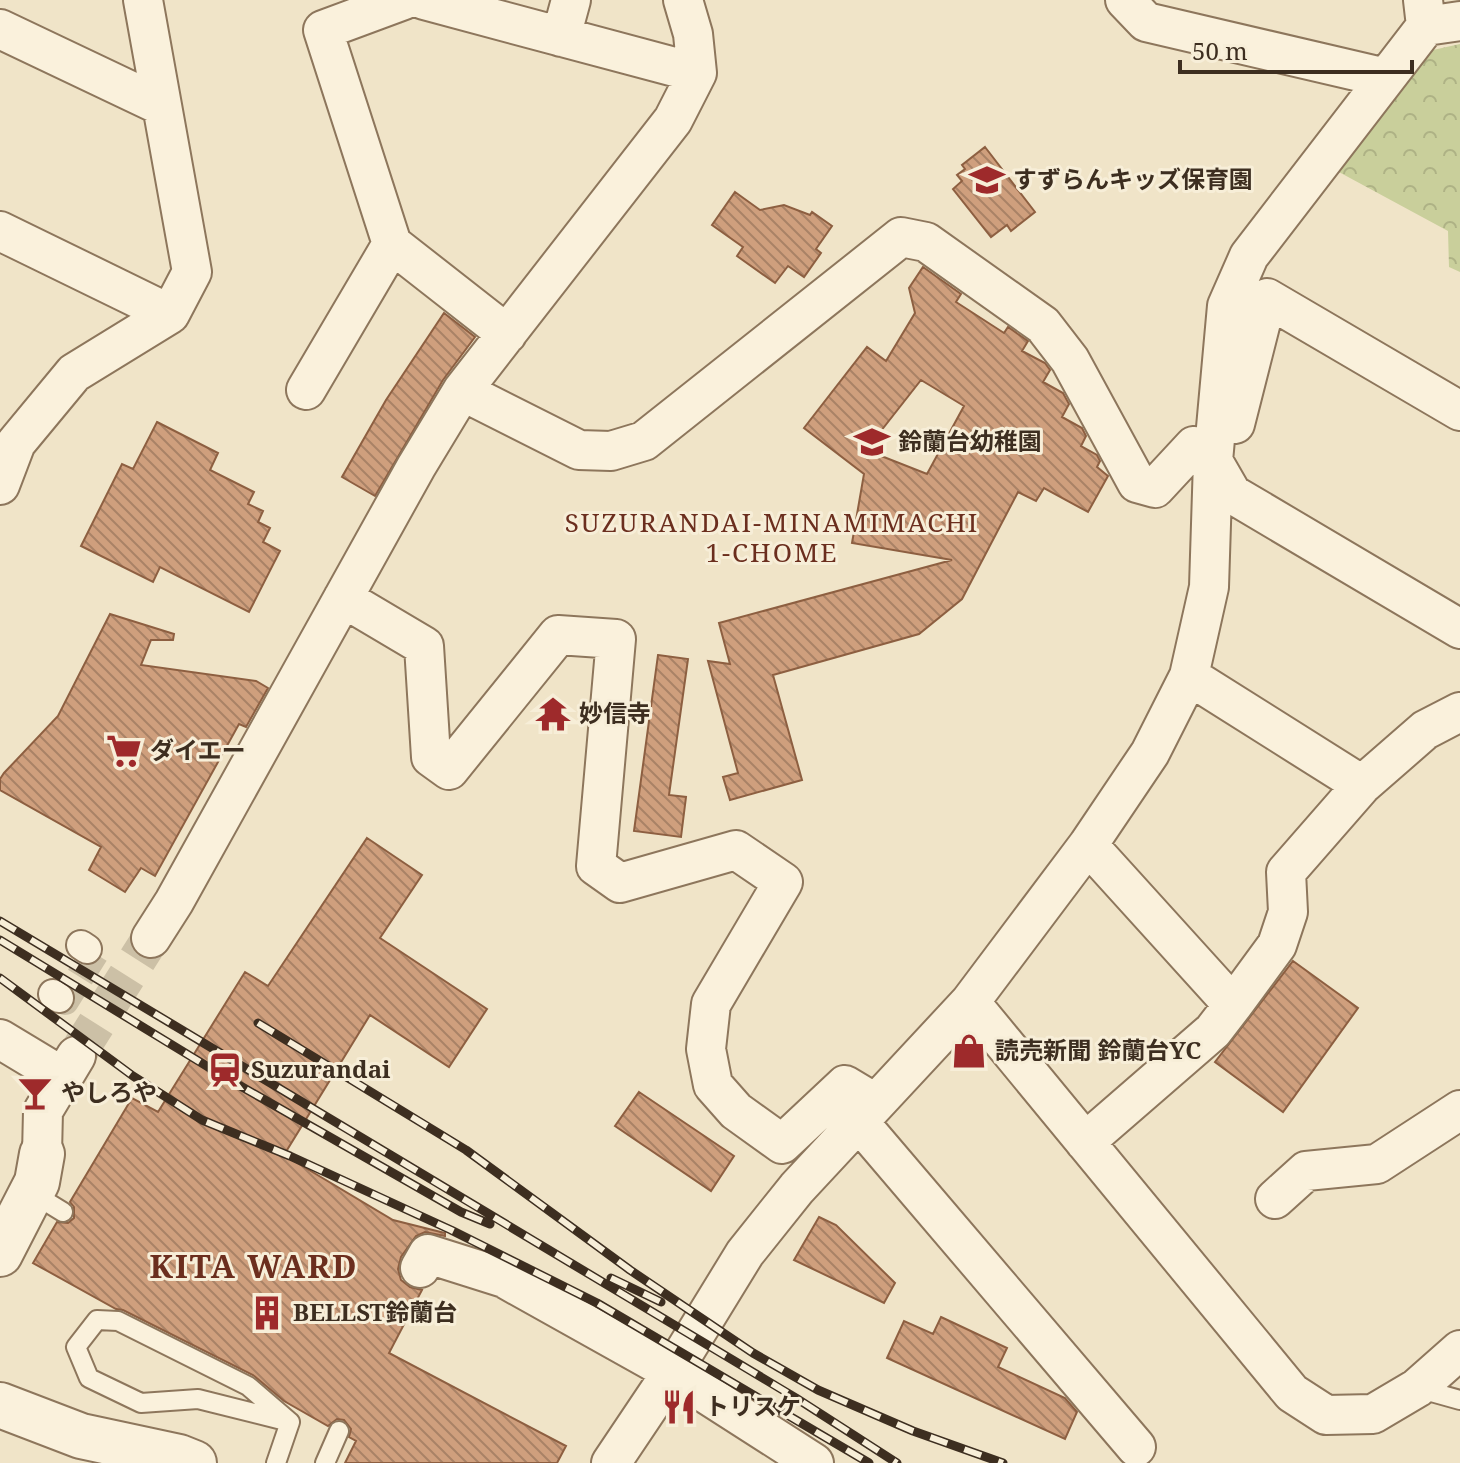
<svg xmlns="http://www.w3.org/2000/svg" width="1460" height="1463" font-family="'Noto Serif','Noto Sans JP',serif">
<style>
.park{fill:url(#park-crowns)}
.building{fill:url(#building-back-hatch);stroke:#8d5f41;stroke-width:2;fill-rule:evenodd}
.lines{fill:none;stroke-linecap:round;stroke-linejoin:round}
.pedestrian-tunnel{stroke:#ccc0a6;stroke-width:28;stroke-dasharray:28 14;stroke-linecap:butt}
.minor-tunnel{stroke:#ccc0a6;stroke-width:38;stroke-dasharray:38 19;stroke-linecap:butt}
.service-casing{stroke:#8d765c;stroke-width:22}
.pedestrian-casing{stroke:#8d765c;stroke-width:32}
.minor-casing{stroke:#8d765c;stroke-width:42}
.tertiary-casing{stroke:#8d765c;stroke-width:48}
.service{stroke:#faf1dc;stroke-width:18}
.pedestrian{stroke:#faf1dc;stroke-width:28}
.minor{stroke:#faf1dc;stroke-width:38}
.tertiary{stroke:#faf1dc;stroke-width:44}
.rail-casing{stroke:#3d2e20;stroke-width:9}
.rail{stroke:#f7eed8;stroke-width:6;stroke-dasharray:18;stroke-linecap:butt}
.labels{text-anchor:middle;stroke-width:6;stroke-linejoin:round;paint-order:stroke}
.poi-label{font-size:24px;font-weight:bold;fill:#3d2e20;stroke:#f7eed8;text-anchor:start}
.neighbourhood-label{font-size:26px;letter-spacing:2px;fill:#6b2e1e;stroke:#f7eed8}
.district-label{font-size:32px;font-weight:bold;letter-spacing:2px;fill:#6b2e1e;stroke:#f7eed8}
</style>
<defs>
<pattern id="park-crowns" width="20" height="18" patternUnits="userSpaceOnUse" patternTransform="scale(2)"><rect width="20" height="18" fill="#c9cf9b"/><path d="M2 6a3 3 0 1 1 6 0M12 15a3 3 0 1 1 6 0" fill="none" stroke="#aeb285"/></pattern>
<pattern id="building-back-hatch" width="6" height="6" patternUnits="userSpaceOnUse" patternTransform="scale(2)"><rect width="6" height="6" fill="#cf9f7d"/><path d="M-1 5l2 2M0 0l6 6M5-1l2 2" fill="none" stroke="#a98266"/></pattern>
</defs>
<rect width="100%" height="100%" fill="#f0e4c8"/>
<path class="park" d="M 1460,44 L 1460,272 L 1449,267 L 1448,231 L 1337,171 L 1433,50 Z"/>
<path class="building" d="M 985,147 L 1035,212 L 1011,231 L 1007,225 L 991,237 L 953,189 L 962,181 L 957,175 L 965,169 L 962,165 Z
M 735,192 L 760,210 L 784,205 L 810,215 L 812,212 L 832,226 L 816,249 L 821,253 L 804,277 L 788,266 L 775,283 L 737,256 L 743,247 L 712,225 Z
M 923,267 L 961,294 L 956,302 L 1004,333 L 1008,327 L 1028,341 L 1022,351 L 1045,363 L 1050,370 L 1043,382 L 1063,393 L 1069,404 L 1062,417 L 1082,428 L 1086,436 L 1081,446 L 1097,455 L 1100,461 L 1097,467 L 1108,476 L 1088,512 L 1044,488 L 1036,501 L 1018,492 L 962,599 L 919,634 L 773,675 L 802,780 L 730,800 L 723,777 L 738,773 L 708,661 L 730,664 L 719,623 L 952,560 L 852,543 L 864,474 L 804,428 L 867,347 L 886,361 L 915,313 L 909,288 ZM 921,380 L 964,406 L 927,474 L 866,450 Z
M 444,313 L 475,337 L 443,380 L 375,496 L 342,477 L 386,400 Z
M 157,422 L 218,453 L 210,470 L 254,492 L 248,504 L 263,511 L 258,522 L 270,528 L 263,542 L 280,551 L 249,612 L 160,567 L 153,582 L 81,546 L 122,464 L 133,469 Z
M 110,614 L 174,634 L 173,640 L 151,640 L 141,665 L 256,681 L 268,688 L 246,727 L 239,724 L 155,876 L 141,868 L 125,892 L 89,870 L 101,847 L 0,790 L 0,779 L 4,773 L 58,716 Z
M 658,655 L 688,659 L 669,795 L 686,797 L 681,837 L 634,831 Z
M 367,838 L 422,875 L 380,938 L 487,1009 L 449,1067 L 370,1015 L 284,1155 L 393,1220 L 445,1233 L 445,1236 L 425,1232 L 416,1236 L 401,1257 L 398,1269 L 401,1280 L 410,1287 L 422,1290 L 389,1353 L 566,1446 L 557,1463 L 345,1463 L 356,1441 L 349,1437 L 351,1429 L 344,1420 L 337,1419 L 328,1426 L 284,1401 L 253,1375 L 123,1310 L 116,1309 L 33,1263 L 57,1222 L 68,1223 L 74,1218 L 74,1207 L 70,1202 L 132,1098 L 158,1112 L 245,972 L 268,986 Z
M 1293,961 L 1358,1008 L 1283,1112 L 1215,1062 Z
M 639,1092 L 734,1156 L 711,1191 L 615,1126 Z
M 819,1217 L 836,1225 L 895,1283 L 884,1303 L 794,1260 Z
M 941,1317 L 1007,1348 L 998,1367 L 1065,1398 L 1077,1412 L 1065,1439 L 887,1358 L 904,1321 L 933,1334 Z"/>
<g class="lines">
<path class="pedestrian-tunnel" d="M 53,994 L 65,1001 L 95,953"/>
<path class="minor-tunnel" d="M 76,1056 L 151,938"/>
<g class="service-casing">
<path id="service" d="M 32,1193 L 63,1212
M 97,1320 L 118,1321 L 248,1386 L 290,1422 L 198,1399 L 141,1403 L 89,1378 L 76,1347 Z
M 1417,1388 L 1460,1400
M 276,1463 L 290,1422
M 325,1463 L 339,1431"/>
</g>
<g class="pedestrian-casing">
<path id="pedestrian" d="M 81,945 L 87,949
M 53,994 L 59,998"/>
</g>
<g class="minor-casing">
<path id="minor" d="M 404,0 L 323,30 L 392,244 L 507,334
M 424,0 L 697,73
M 1125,0 L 1146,22 L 1386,78
M 1426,26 L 1460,21
M 0,29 L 160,105
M 561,37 L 571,0
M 0,231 L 170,314
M 306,390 L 392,244
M 462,391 L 579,450 L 611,451 L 644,441 L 901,237 L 926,242 L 1043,325 L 1070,360 L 1137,483 L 1155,488 L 1194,446 L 1213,461 L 1232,494 L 1460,629
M 1235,424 L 1267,298 L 1460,411
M 0,485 L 16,443 L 74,373 L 170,314 L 192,272 L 143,0
M 343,598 L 424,646 L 431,757 L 449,770 L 558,635 L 616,639 L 596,866 L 620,883 L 736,850 L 783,882 L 711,1004 L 706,1049 L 713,1085 L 736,1111 L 782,1144 L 845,1085 L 875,1103
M 1189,676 L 1362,785
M 1088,845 L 1233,1005
M 151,938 L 174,902 L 416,467 L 462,391 L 673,120 L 697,73 L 693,34 L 683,0
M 970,1002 L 1292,1393 L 1326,1415 L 1373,1414 L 1417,1388 L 1460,1350
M 0,1039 L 63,1077
M 858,1121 L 1136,1447
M 1085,1142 L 1213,1031 L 1233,1005 L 1277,945 L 1288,912 L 1286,872 L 1362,785 L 1425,730 L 1460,712
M 42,1154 L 43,1111 L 76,1056
M 1275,1199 L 1306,1171 L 1377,1164 L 1460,1110
M 420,1268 L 428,1254 L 504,1278 L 672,1372 L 814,1463
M 611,1463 L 672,1372 L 745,1253 L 797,1188 L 970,1002 L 1088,845 L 1150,753 L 1189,676 L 1209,587 L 1213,461 L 1227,306 L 1249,256 L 1426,26 L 1423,0"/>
</g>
<g class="tertiary-casing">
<path id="tertiary" d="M 0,1254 L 37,1182 L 42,1154
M 0,1405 L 81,1436 L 179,1457 L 194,1463"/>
</g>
<use href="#service" class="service"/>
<use href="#pedestrian" class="pedestrian"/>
<use href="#minor" class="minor"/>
<use href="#tertiary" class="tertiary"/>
<g class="rail-casing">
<path id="rail" d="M 0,921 L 796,1398 L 897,1463
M 0,940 L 223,1076 L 461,1212 L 490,1224
M 0,978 L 133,1076 L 202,1120 L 290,1156 L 451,1230 L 597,1303 L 869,1463
M 258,1023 L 466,1150 L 630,1270 L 753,1353 L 818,1390 L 913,1431 L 1003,1463
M 611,1278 L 661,1302"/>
</g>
<use href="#rail" class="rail"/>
</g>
<defs>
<g id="school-bare" transform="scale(2.76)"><path d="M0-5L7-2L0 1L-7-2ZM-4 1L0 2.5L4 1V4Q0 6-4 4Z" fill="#9e2a2b" stroke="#f7eed8" stroke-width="2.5" paint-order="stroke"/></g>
<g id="temple-bare" transform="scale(2.76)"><path d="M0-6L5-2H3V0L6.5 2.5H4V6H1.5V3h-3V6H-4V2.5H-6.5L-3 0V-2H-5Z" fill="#9e2a2b" stroke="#f7eed8" stroke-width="2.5" paint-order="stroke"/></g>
<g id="supermarket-bare" transform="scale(2.76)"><path d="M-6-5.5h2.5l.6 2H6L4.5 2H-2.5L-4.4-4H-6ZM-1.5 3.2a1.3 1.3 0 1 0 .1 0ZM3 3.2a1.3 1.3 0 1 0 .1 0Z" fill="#9e2a2b" stroke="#f7eed8" stroke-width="2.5" paint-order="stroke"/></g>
<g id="shop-bare" transform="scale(2.76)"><path d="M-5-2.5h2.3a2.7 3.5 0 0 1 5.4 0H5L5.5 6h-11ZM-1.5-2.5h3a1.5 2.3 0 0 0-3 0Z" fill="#9e2a2b" stroke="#f7eed8" stroke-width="2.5" paint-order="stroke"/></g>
<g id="station-bare" transform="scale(2.76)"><path d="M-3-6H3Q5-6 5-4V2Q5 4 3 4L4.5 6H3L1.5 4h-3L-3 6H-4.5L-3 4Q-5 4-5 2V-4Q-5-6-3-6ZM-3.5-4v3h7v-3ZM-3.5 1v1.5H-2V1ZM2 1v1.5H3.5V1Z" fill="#9e2a2b" stroke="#f7eed8" stroke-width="2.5" paint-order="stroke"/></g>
<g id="bar-bare" transform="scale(2.76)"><path d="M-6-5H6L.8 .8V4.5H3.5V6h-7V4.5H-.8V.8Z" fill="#9e2a2b" stroke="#f7eed8" stroke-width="2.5" paint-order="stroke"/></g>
<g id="building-bare" transform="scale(2.76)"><path d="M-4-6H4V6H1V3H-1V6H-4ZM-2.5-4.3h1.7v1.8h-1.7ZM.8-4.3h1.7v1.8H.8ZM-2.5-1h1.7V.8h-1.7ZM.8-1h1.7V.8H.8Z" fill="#9e2a2b" stroke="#f7eed8" stroke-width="2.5" paint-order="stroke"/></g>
<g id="restaurant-bare" transform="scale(2.76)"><path d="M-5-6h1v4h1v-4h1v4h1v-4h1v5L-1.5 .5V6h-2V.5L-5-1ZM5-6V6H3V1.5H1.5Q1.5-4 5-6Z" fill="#9e2a2b" stroke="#f7eed8" stroke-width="2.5" paint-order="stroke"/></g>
</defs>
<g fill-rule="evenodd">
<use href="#school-bare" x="987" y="180"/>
<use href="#school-bare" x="872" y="442"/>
<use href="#temple-bare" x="553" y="714"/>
<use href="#supermarket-bare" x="124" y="751"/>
<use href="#shop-bare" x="969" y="1051"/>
<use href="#station-bare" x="225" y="1070"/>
<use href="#bar-bare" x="35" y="1093"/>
<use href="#building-bare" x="267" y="1313"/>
<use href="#restaurant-bare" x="679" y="1407"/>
</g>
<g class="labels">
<g class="poi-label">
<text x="1013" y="188">すずらんキッズ保育園</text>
<text x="898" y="450">鈴蘭台幼稚園</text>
<text x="579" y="722">妙信寺</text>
<text x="150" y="759">ダイエー</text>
<text x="995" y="1059">読売新聞 鈴蘭台YC</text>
<text x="251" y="1078">Suzurandai</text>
<text x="61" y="1101">やしろや</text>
<text x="293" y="1321">BELLST鈴蘭台</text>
<text x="705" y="1415">トリスケ</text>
</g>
<g class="neighbourhood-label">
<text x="772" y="532">SUZURANDAI-MINAMIMACHI<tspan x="772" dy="30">1-CHOME</tspan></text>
</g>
<g class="district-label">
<text x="254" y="1278">KITA WARD</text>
</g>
</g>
<path d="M1180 60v12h232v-12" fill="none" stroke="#3d2e20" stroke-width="4"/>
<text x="1192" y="60" font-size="24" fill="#3d2e20" stroke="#f7eed8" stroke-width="6" paint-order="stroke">50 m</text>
</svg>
